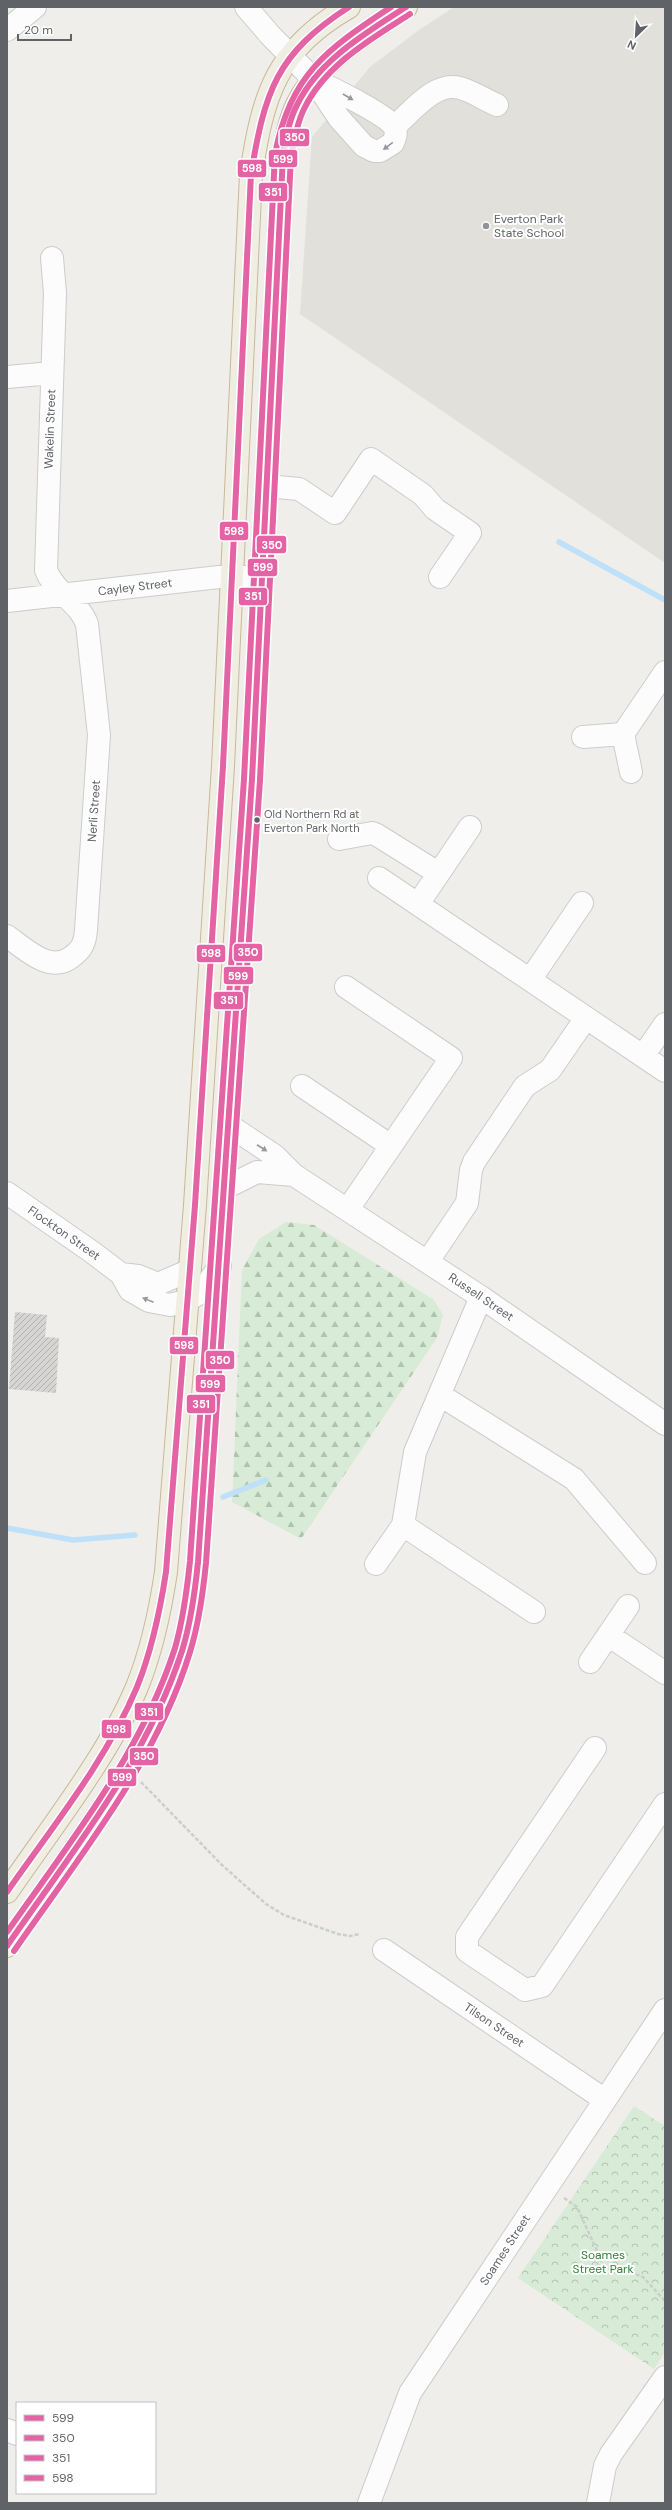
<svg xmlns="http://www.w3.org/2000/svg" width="672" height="2510" font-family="'DM Sans',sans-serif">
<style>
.education{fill:#e2e0da}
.forest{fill:url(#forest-firs)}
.park{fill:url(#park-crowns)}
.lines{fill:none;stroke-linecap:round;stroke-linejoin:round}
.stream{stroke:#bfe0f9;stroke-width:5.5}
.building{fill:url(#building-hatch)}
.minor-casing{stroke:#cbcccc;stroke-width:24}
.highway-casing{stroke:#c8b996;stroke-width:24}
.path{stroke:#cacfcc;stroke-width:2.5;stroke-dasharray:4 2;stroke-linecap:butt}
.minor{stroke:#fdfcfc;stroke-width:22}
.highway{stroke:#f0ede3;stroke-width:22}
.bus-1-casing{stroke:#fff;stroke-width:9}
.bus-2-casing{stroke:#fff;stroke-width:9}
.bus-3-casing{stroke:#fff;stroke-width:9}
.bus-4-casing{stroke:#fff;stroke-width:9}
.bus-1{stroke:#e463a4;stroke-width:6}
.bus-2{stroke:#e463a4;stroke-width:6}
.bus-3{stroke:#e463a4;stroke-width:6}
.bus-4{stroke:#e463a4;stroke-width:6}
.oneway{fill:#96999c}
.poi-dot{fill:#919496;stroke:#fff;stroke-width:1.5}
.bus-dot{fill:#5f6368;stroke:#fff;stroke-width:1.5}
.labels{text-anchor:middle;stroke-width:4;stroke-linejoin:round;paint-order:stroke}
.bus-label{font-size:11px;fill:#5f6368;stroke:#fff;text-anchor:start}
.poi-label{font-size:12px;fill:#5f6368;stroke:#fff;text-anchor:start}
.street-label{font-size:12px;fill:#5f6368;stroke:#fff}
.park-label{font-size:12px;fill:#348238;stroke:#fff}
.line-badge{stroke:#fff;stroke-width:1.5}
.badge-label{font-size:11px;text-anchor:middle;font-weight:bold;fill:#fff}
</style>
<defs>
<pattern id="forest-firs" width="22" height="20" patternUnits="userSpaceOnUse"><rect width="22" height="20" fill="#d8ebd6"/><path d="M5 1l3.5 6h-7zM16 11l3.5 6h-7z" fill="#b2c2b1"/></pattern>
<pattern id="park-crowns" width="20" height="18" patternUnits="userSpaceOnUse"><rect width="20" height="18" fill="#d8ebd6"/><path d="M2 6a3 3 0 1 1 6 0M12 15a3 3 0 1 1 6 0" fill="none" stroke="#b2c2b1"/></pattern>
<pattern id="building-hatch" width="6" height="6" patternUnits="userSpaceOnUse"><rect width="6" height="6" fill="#d6d5d3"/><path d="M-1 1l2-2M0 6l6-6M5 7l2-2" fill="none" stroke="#b1b0af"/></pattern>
</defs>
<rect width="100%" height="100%" fill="#efeeea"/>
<path class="education" d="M 454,7 L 665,7 L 665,563 L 300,314 L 312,137 L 370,67 L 419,30 Z"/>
<path class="forest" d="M 286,1222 L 314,1225 L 434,1300 L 443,1315 L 437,1338 L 301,1539 L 232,1502 L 242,1270 L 259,1239 Z"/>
<path class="park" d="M 634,2106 L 665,2126 L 665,2352 L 654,2369 L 518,2278 Z"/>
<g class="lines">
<path class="stream" d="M 559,542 L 665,600
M 223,1497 L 266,1480
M 7,1528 L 73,1540 L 135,1535"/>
</g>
<path class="building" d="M 15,1312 L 47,1315 L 45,1337 L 59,1338 L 56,1393 L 9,1389 Z"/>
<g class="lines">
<g class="minor-casing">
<path id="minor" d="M 246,7 L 270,35 L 313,79 L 339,118 L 364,146 L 374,151 L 380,151 L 393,143 C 395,138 397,133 395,128 C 388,115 329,87 313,79
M 7,30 L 35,7
M 394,127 C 412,112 434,81 460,88 C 472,91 485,100 497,105
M 7,377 L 52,373
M 267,486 L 299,489 L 335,513 L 371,459 L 423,495 L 435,509 L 470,533 L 440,577
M 7,601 L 219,577 L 263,577
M 623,734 L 665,672
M 583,737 L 623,734 L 631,772
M 339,839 L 372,833 L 377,835 L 438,873
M 379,878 L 665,1071
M 418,904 L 470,827
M 7,936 C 24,948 49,973 70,958 C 82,950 85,943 86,930 L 99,735 L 87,624 C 79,602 54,592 46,570 L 55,293 L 52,258
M 530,980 L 582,903
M 346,987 L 451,1058 L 348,1209
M 643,1056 L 665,1024
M 302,1086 L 391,1146
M 230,1126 L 275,1156 L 294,1175 L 481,1297 L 665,1424
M 225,1188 L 257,1172 L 294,1175
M 7,1193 L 92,1252 L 121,1274 L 130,1290 L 149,1301 L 170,1305 L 186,1301 L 200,1293 L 220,1266
M 428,1261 L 467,1203 L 471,1170 L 474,1162 L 525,1086 L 550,1070 L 586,1018
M 121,1274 L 138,1276 L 158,1284 L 188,1271
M 440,1395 L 574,1479 L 645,1563
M 403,1525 L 534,1612
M 376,1564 L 403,1525 L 415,1452 L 481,1297
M 608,1635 L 665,1673
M 590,1662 L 628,1606
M 595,1748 L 467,1937 L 467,1951 L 525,1990 L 542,1986 L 665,1804
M 384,1950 L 605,2100
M 7,2430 L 17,2434
M 369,2503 L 410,2393 L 665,2010
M 598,2503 L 605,2466 L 611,2454 L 665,2377"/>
</g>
<g class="highway-casing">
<path id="highway" d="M 7,1892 C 50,1829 108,1756 137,1687 C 152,1650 160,1612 166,1572 L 195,1205 L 223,766 L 251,174 C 263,95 276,49 349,7
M 7,1946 C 69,1855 150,1757 182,1651 C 191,1622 195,1592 198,1562 L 252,779 L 283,155 C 287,136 290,116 300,99 C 322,59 368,32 406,7"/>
</g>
<path class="path" d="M 141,1782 L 222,1865 L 266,1904 L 284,1915 L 338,1934 L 350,1936 L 360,1934
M 564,2198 L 577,2207 L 603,2264 L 614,2272 L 633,2273 L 643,2277 L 665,2301"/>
<use href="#minor" class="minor"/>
<use href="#highway" class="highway"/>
<g class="bus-1-casing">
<path id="bus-1" d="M 7,1946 C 72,1852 146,1761 182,1651 C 191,1622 195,1592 198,1562 L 252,779 L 283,155 C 286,138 289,120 297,105 C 319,60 366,33 406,7"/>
</g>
<g class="bus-2-casing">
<path id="bus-2" d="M 14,1951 C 79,1857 156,1763 190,1652 C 199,1623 203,1593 206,1563 L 260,780 L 291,156 C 294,140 297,123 304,109 C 325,65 371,39 410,14"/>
</g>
<g class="bus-3-casing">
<path id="bus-3" d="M 7,1932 C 70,1842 141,1754 175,1648 C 183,1620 187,1590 190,1561 L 244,779 L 275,154 C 291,74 326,50 391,7"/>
</g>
<g class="bus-4-casing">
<path id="bus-4" d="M 7,1892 C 53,1826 106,1761 137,1687 C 152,1650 160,1611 166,1572 L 195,1205 L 223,766 L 251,174 C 265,91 276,54 349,7"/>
</g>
<use href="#bus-1" class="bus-1"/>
<use href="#bus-2" class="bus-2"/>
<use href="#bus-3" class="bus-3"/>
<use href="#bus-4" class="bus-4"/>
</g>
<defs><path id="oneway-solid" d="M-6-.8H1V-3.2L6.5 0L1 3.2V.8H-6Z"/></defs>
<g class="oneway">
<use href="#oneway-solid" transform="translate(348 97) rotate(30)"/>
<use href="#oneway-solid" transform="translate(388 146) rotate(143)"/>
<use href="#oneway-solid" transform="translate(262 1148) rotate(33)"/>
<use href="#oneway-solid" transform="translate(148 1300) rotate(-158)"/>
</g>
<circle class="poi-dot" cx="486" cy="226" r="4"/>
<circle class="bus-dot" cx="257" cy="820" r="3.5"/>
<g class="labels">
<g class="bus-label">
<text x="264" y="818">Old Northern Rd at<tspan x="264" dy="14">Everton Park North</tspan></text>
</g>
<g class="poi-label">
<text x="494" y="223">Everton Park<tspan x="494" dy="14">State School</tspan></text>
</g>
<g class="street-label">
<text transform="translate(50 429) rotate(-88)" y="4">Wakelin Street</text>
<text transform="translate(135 587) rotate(-7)" y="4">Cayley Street</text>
<text transform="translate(94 811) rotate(-86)" y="4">Nerli Street</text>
<text transform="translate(64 1233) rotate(35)" y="4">Flockton Street</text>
<text transform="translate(481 1297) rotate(34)" y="4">Russell Street</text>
<text transform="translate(494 2025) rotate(34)" y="4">Tilson Street</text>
<text transform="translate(505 2250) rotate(-57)" y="4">Soames Street</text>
</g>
<g class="park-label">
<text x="603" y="2259">Soames<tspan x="603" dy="14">Street Park</tspan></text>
</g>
</g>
<g class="line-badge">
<rect x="279" y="128" width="31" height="19" rx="4" fill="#e463a4"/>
<rect x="268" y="149" width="30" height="19" rx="4" fill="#e463a4"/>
<rect x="237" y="159" width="30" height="19" rx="4" fill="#e463a4"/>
<rect x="258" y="182" width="30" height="20" rx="4" fill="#e463a4"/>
<rect x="219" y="521" width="30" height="20" rx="4" fill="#e463a4"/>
<rect x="256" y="535" width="31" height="19" rx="4" fill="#e463a4"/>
<rect x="247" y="558" width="31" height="19" rx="4" fill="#e463a4"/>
<rect x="238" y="587" width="30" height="19" rx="4" fill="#e463a4"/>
<rect x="233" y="943" width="30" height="19" rx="4" fill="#e463a4"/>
<rect x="196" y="944" width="30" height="19" rx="4" fill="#e463a4"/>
<rect x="223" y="966" width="31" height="19" rx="4" fill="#e463a4"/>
<rect x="213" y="991" width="31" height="19" rx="4" fill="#e463a4"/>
<rect x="169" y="1336" width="30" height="19" rx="4" fill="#e463a4"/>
<rect x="205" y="1350" width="30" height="20" rx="4" fill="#e463a4"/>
<rect x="195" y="1374" width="31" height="19" rx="4" fill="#e463a4"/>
<rect x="186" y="1394" width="30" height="20" rx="4" fill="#e463a4"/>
<rect x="134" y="1702" width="30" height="19" rx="4" fill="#e463a4"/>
<rect x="101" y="1719" width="31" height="20" rx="4" fill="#e463a4"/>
<rect x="129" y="1747" width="30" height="19" rx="4" fill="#e463a4"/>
<rect x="107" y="1768" width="30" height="19" rx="4" fill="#e463a4"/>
</g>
<g class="badge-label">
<text x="295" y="141">350</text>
<text x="283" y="163">599</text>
<text x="252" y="172">598</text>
<text x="273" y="196">351</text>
<text x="234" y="535">598</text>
<text x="272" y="549">350</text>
<text x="263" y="571">599</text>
<text x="253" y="600">351</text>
<text x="248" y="956">350</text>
<text x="211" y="957">598</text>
<text x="238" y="980">599</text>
<text x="229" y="1004">351</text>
<text x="184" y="1349">598</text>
<text x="220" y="1364">350</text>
<text x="210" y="1388">599</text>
<text x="201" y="1408">351</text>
<text x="149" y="1716">351</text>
<text x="116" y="1733">598</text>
<text x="144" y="1760">350</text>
<text x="122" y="1781">599</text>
</g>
<rect width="672" height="2510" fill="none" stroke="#5f6368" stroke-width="16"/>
<rect x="16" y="2402" width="140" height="92" fill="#ffffff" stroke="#bfc1c3"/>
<rect x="24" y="2415" width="20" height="6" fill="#e463a4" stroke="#bfc1c3"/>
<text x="52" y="2422" font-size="12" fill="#5f6368">599</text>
<rect x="24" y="2435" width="20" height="6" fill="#e463a4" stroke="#bfc1c3"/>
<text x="52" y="2442" font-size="12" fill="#5f6368">350</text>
<rect x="24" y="2455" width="20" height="6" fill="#e463a4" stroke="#bfc1c3"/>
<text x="52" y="2462" font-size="12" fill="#5f6368">351</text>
<rect x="24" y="2475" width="20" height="6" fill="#e463a4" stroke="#bfc1c3"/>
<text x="52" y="2482" font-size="12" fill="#5f6368">598</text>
<g transform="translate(636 36) rotate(205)" stroke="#ffffff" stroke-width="3" paint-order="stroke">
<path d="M0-3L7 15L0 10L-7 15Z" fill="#5f6368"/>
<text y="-6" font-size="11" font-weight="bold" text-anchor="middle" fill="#5f6368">N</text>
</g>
<path d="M18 34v6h53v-6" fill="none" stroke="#5f6368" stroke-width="2"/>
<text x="24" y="34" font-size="12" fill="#5f6368" stroke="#ffffff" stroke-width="3" paint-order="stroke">20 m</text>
</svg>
